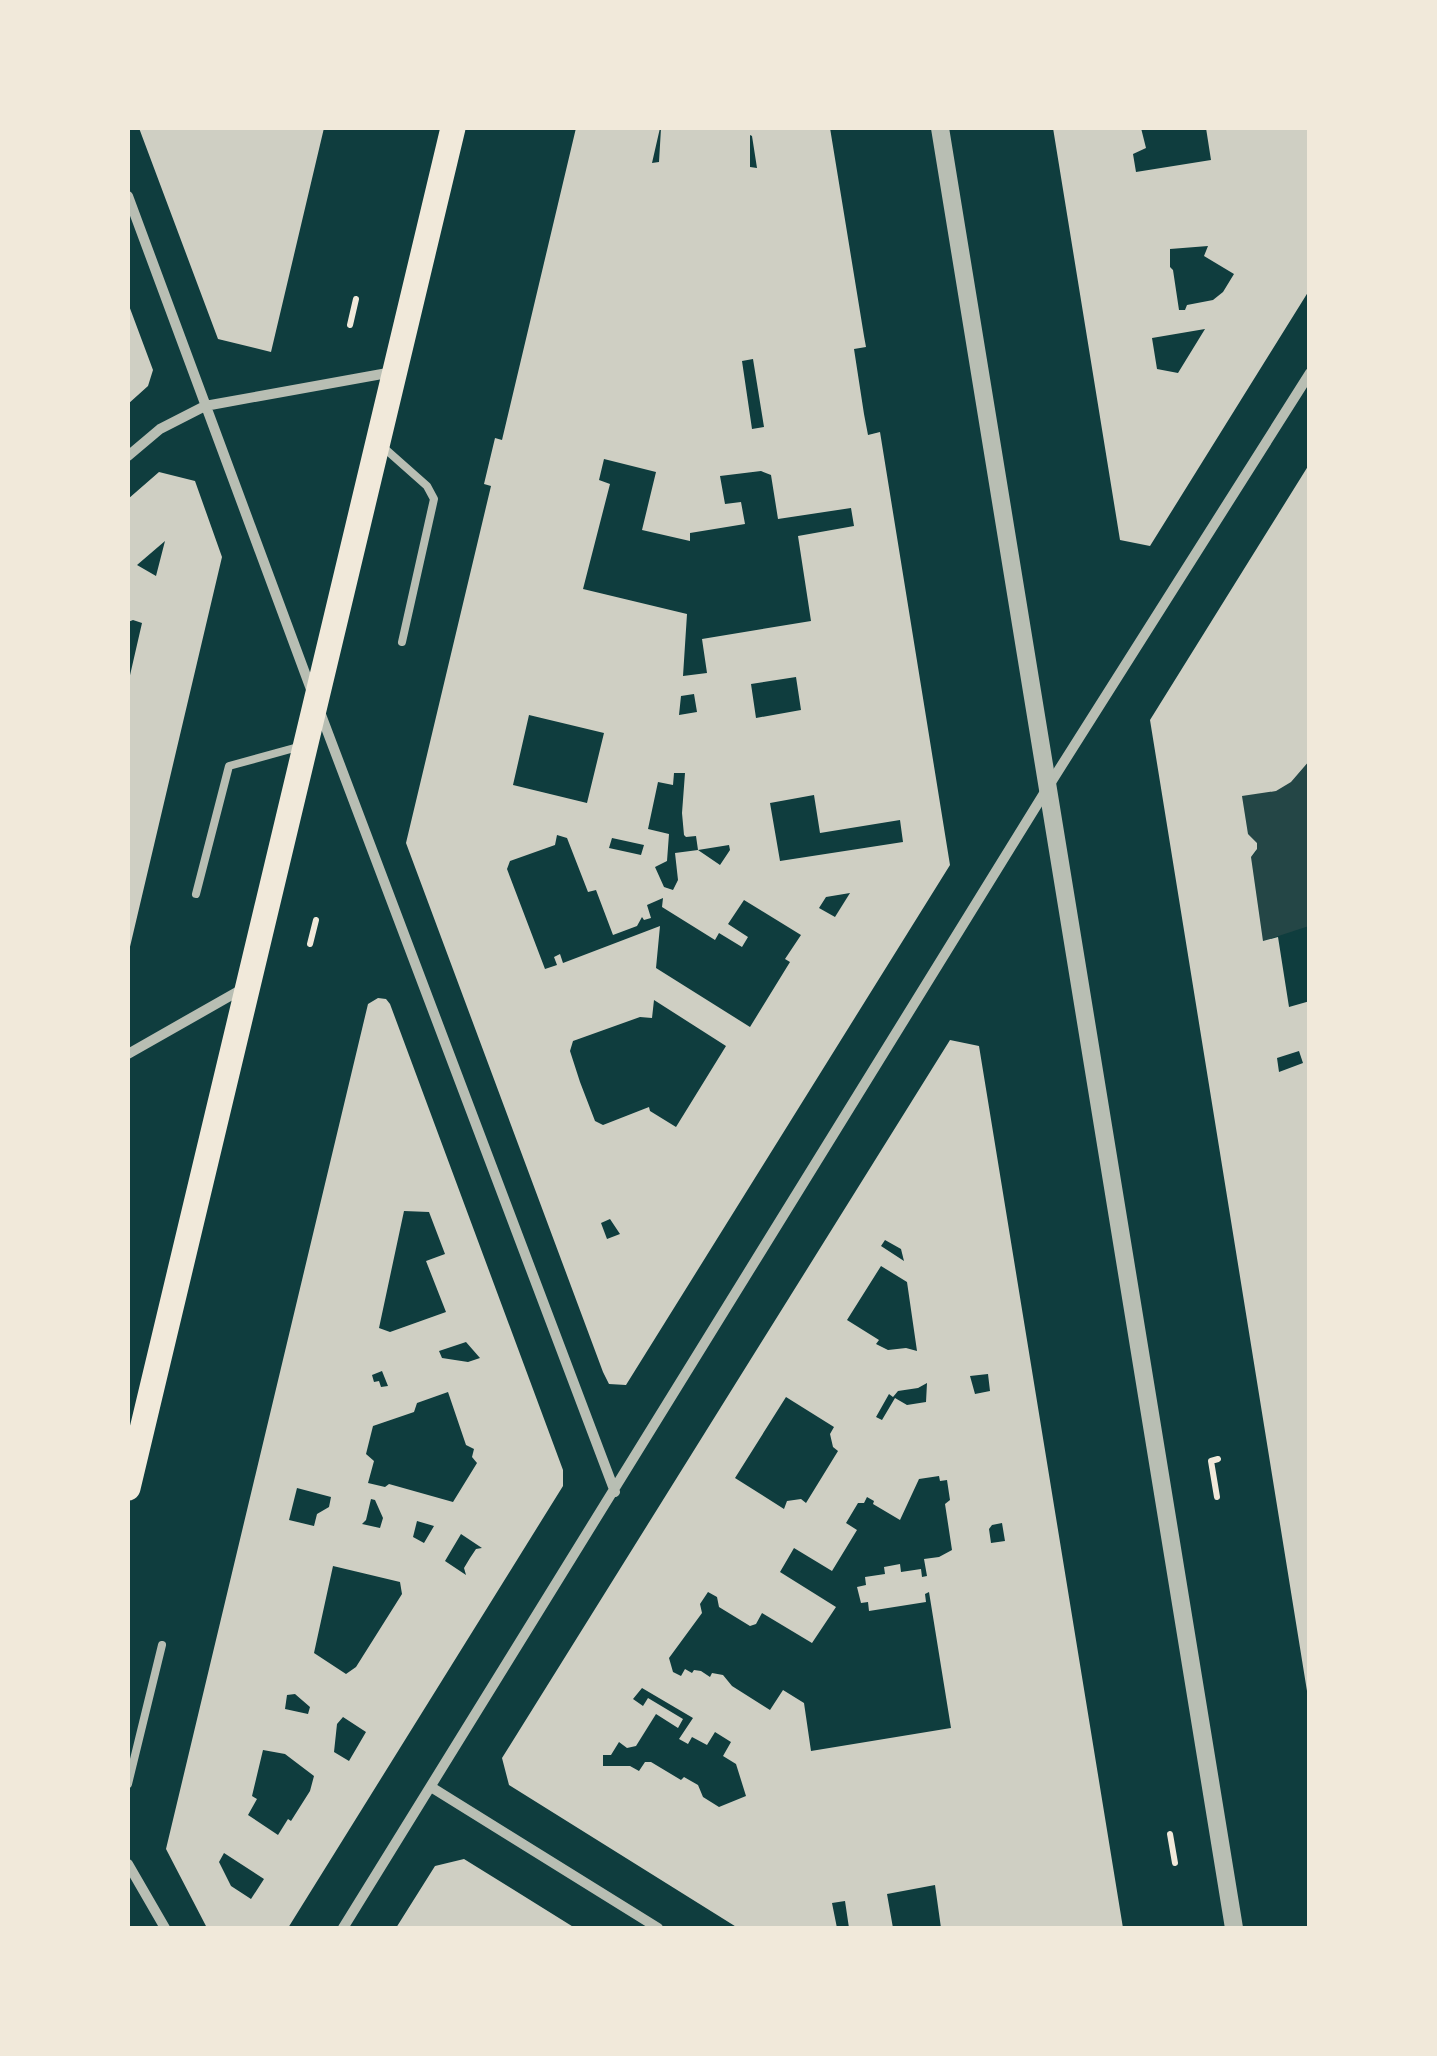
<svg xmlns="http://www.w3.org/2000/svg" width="1437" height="2056" font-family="'Times New Roman',serif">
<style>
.green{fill:#244646}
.building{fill:#cfcfc3;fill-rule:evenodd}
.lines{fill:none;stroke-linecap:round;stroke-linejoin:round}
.path{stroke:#f1e9da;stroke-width:6}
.service{stroke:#b8beb3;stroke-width:8}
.minor{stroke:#b8beb3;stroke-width:10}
.tertiary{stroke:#b8beb3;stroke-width:18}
.primary{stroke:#f1e9da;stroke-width:25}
</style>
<rect width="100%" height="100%" fill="#0f3d3e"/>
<path class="green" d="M 1309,760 L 1309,926 L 1263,941 L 1251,857 L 1256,852 L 1257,843 L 1248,834 L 1242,796 C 1272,791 1292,787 1309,760 Z"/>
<path class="building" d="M 139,128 L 324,128 L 271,352 L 218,339 Z
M 576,128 L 660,128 L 652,163 L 659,162 L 661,128 L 830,128 L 864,336 L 866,347 L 854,349 L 864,414 L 868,435 L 880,432 L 950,865 L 626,1385 L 609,1384 L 603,1372 L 406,843 L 491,486 L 484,484 L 495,438 L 502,440 ZM 750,135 L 752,136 L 757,168 L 750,167 ZM 753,359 L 764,427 L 752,429 L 742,361 ZM 604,459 L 656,472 L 642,530 L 690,541 L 690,533 L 745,524 L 741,502 L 725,504 L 720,476 L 761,471 L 771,475 L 778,519 L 851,508 L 854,526 L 798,536 L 811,621 L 702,639 L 707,673 L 683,676 L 687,614 L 583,589 L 610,484 L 599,480 ZM 796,677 L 801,710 L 756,718 L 751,684 ZM 694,694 L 697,712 L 679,715 L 681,696 ZM 529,715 L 604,733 L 587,803 L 513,785 ZM 674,773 L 685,773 L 682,813 L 684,835 L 686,837 L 696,836 L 698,850 L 675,853 L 678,880 L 673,890 L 664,887 L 655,867 L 667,861 L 669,834 L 648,829 L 658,782 L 673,785 ZM 814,795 L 820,833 L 900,820 L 903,842 L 780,861 L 770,803 ZM 557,835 L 567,838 L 588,892 L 596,890 L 613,935 L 637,926 L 642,917 L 644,920 L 651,918 L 647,905 L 663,898 L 662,907 L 715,940 L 719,933 L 742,947 L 748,937 L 728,924 L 744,900 L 801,935 L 785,959 L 790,962 L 750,1027 L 656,968 L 660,926 L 563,963 L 560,954 L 554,957 L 557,965 L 545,969 L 507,869 L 510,861 L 555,845 ZM 612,838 L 644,845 L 641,855 L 609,848 ZM 729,845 L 730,850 L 720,865 L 698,850 ZM 850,893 L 835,917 L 819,908 L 826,897 ZM 654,1000 L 726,1046 L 676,1127 L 650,1111 L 649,1107 L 603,1125 L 595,1121 L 580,1082 L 570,1051 L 573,1041 L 640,1017 L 652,1018 ZM 610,1219 L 620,1234 L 607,1239 L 601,1223 Z
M 1053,128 L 1141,128 L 1146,148 L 1133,154 L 1136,172 L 1211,160 L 1206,128 L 1310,128 L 1310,289 L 1150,546 L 1120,540 ZM 1208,246 L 1204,256 L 1234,274 L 1223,292 L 1213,300 L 1187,305 L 1185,310 L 1179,310 L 1173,270 L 1170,267 L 1170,249 ZM 1205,329 L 1178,373 L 1157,369 L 1152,338 Z
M 128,303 L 153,370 L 148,386 L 128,404 Z
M 1310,463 L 1310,760 L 1291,782 L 1276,791 L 1242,796 L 1248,834 L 1257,843 L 1257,849 L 1251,857 L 1263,941 L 1278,937 L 1289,1007 L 1310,1001 L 1307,1691 L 1150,720 ZM 1299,1051 L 1303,1063 L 1279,1072 L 1277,1058 Z
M 159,472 L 195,481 L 222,557 L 129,951 L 128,684 L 142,623 L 133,620 L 128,622 L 128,499 ZM 165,541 L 156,576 L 137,565 Z
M 378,998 L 386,999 L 390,1004 L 563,1470 L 563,1486 L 288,1928 L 207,1928 L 166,1849 L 368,1004 ZM 404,1211 L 429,1212 L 445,1254 L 426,1261 L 446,1312 L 390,1332 L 379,1328 ZM 466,1342 L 480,1358 L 468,1362 L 442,1358 L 439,1351 ZM 382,1371 L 388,1386 L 381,1387 L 379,1381 L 374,1382 L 372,1375 ZM 448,1392 L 466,1445 L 474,1449 L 472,1457 L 477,1463 L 453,1502 L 389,1484 L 385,1487 L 368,1483 L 374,1461 L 366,1454 L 373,1426 L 414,1412 L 417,1403 ZM 297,1488 L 331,1497 L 329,1507 L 317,1514 L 314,1526 L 289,1520 ZM 371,1499 L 375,1500 L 383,1518 L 380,1528 L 362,1524 L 366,1520 ZM 417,1521 L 434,1526 L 424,1543 L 413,1537 ZM 461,1534 L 482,1548 L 476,1549 L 470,1558 L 464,1568 L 466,1575 L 445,1561 ZM 333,1566 L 400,1582 L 402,1594 L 356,1667 L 346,1674 L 314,1653 ZM 295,1694 L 310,1707 L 308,1714 L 285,1709 L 287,1695 ZM 343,1717 L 366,1732 L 349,1761 L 334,1752 L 337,1724 ZM 263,1750 L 285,1754 L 314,1776 L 310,1791 L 291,1821 L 288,1819 L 278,1835 L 248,1815 L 257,1799 L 252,1796 ZM 224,1853 L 264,1879 L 251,1899 L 231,1886 L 219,1862 Z
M 950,1040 L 979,1046 L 1123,1928 L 941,1928 L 935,1885 L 887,1894 L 893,1928 L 849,1928 L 845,1901 L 832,1903 L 837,1928 L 738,1928 L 509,1785 L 502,1758 ZM 885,1240 L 901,1249 L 904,1261 L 881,1246 ZM 881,1266 L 907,1282 L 917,1351 L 906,1348 L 888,1350 L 876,1344 L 879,1340 L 847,1320 ZM 988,1374 L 990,1391 L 975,1394 L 970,1376 ZM 927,1383 L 926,1402 L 907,1405 L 895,1398 L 882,1420 L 876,1417 L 889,1394 L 893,1397 L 898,1391 L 918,1388 ZM 786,1397 L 834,1427 L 830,1434 L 833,1447 L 838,1451 L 806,1503 L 801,1499 L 787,1501 L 784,1509 L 735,1478 ZM 939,1476 L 940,1481 L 947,1480 L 950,1500 L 945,1504 L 952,1550 L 939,1557 L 924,1559 L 927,1576 L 922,1577 L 921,1569 L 901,1572 L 900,1564 L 884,1567 L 885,1574 L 865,1577 L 866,1585 L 857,1587 L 861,1603 L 868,1602 L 869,1611 L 926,1602 L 925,1594 L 929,1592 L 951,1728 L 811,1751 L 804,1703 L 783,1690 L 770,1710 L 732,1686 L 723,1675 L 712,1673 L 710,1677 L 701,1671 L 694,1670 L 692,1673 L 685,1669 L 681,1676 L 673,1672 L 669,1658 L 702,1613 L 700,1604 L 708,1592 L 717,1597 L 719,1607 L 750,1626 L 756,1624 L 762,1613 L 812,1643 L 836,1607 L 780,1572 L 794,1548 L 832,1571 L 857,1530 L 846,1523 L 858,1503 L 864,1503 L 867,1497 L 874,1501 L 873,1504 L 900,1520 L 919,1479 ZM 1002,1523 L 1005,1541 L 991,1543 L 989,1529 L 992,1525 ZM 642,1688 L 693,1718 L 679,1739 L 688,1744 L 692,1737 L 707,1745 L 715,1732 L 731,1742 L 723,1756 L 736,1764 L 746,1796 L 719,1807 L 703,1797 L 698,1785 L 684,1777 L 681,1780 L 651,1762 L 645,1762 L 639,1771 L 630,1766 L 603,1766 L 603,1755 L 611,1755 L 619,1742 L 627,1748 L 636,1746 L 656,1714 L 678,1728 L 683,1719 L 648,1698 L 643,1706 L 633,1699 Z
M 464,1859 L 575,1928 L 396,1928 L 435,1866 Z"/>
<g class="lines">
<path class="path" d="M 350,325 L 356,299
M 310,944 L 316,920
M 1217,1497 L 1211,1461 L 1218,1459
M 1170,1834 L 1175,1863"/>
<path class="service" d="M 383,447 L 427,486 L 434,499 L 402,642
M 196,894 L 229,766 L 298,747
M 128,1784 L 162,1645"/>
<path class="minor" d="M 128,196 L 312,692
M 128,456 L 160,429 L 205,406 L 393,372
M 320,712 L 615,1492
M 128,1054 L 244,988
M 431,1787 L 658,1928
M 128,1864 L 165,1928
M 343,1928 L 1048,787 L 1310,373"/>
<path class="tertiary" d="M 940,128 L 1234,1928"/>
<path class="primary" d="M 128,1488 L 453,128"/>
</g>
<rect width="1437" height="2056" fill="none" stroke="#f1e9da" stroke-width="260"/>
</svg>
